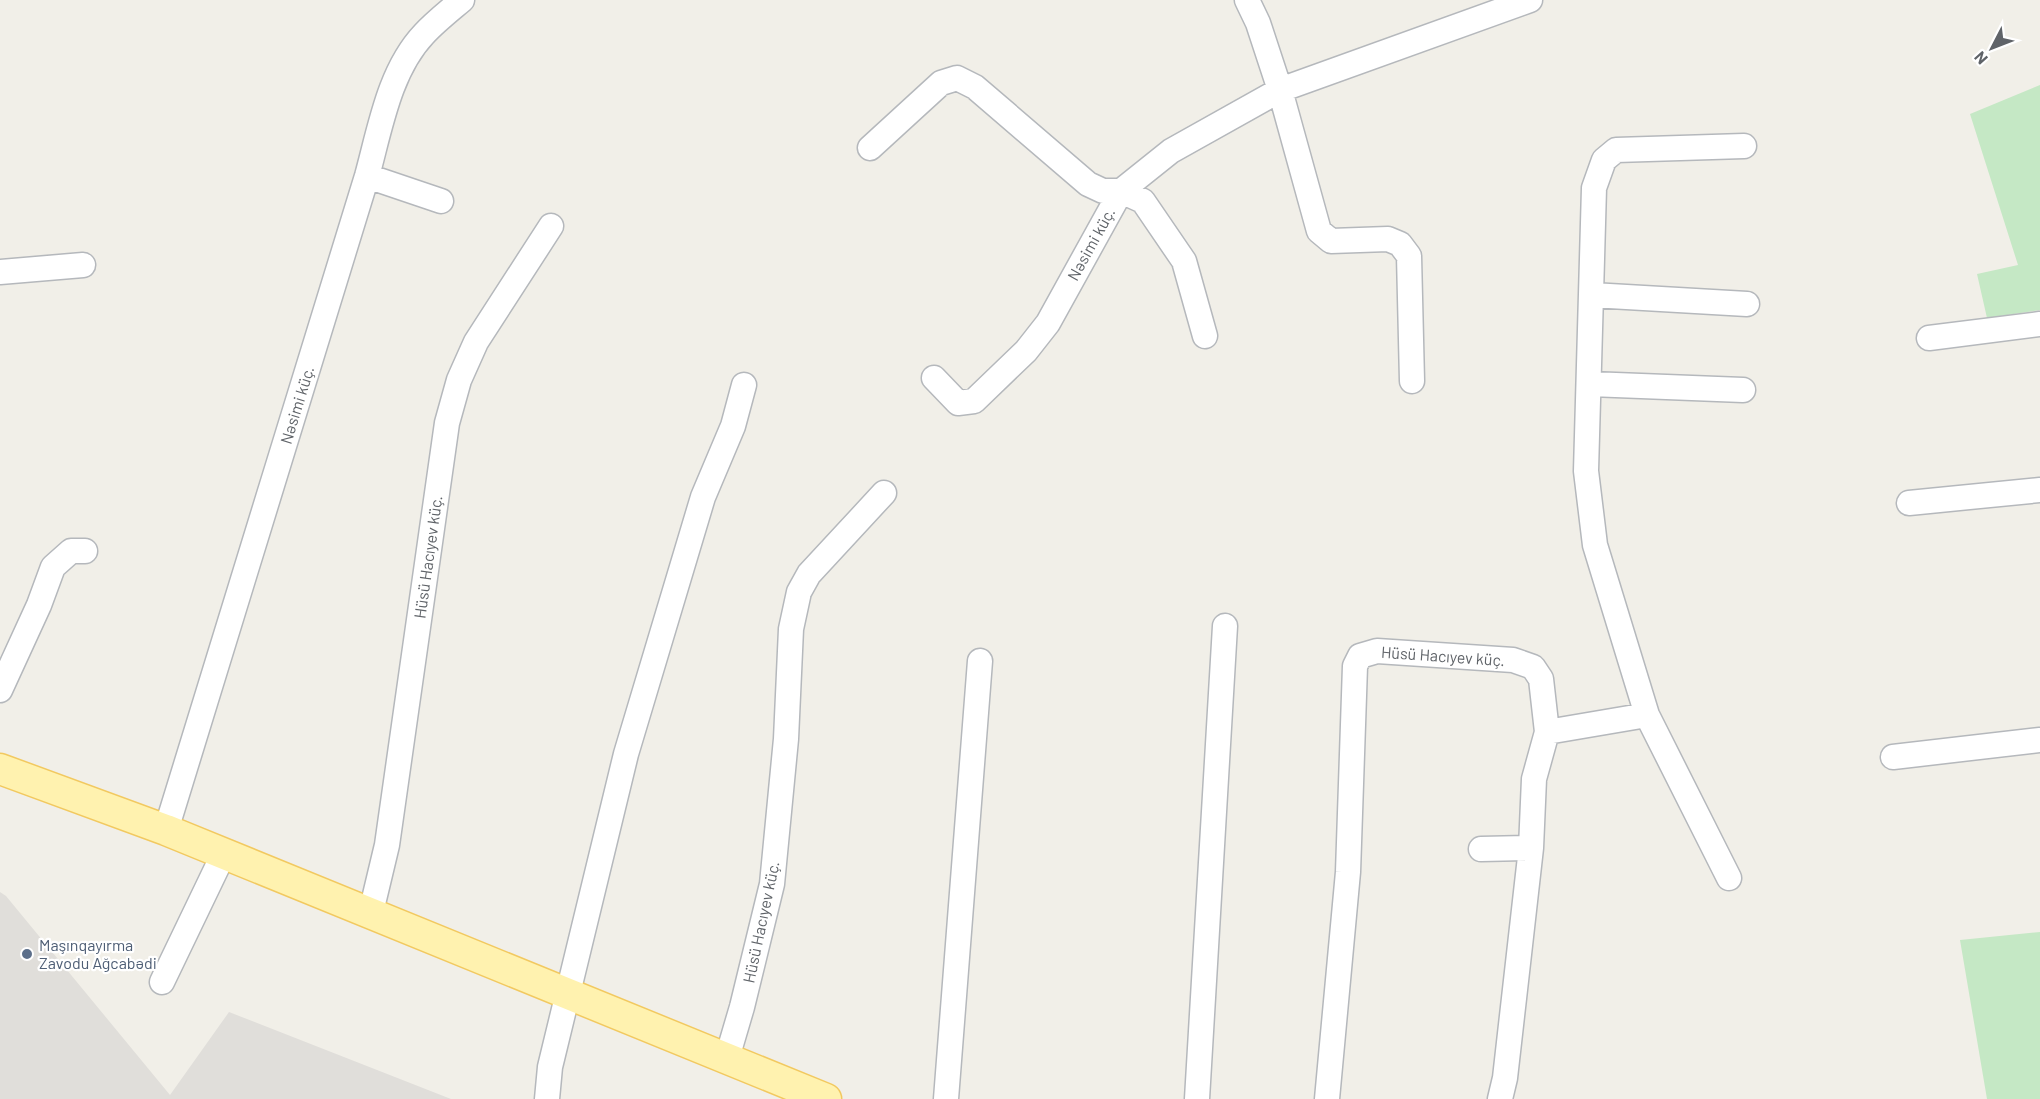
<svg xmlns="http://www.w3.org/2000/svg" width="2040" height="1099" font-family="Barlow,sans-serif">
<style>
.industrial{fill:#e0deda}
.green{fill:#c5e8c5}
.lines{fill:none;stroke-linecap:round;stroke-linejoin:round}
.minor-casing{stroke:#b5b8bc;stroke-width:27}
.major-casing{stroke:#f2c960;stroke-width:33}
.minor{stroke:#fff;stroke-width:24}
.major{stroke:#fff2af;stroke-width:30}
.service-dot{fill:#5c6f8a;stroke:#fff;stroke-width:2}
.labels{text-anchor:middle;stroke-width:4.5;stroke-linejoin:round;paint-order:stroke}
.street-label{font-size:16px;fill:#5f6368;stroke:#fff}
.service-label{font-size:16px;fill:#4e5e75;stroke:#fff;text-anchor:start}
</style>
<rect width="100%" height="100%" fill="#f1efe8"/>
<path class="industrial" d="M 0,892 L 6,896 L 170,1095 L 229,1012 L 451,1099 L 0,1099 Z"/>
<path class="green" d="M 2040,85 L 2040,310 L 1987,318 L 1977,274 L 2018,265 L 1970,114 Z
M 2040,932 L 2040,1099 L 1987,1099 L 1960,940 Z"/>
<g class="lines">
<g class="minor-casing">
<path id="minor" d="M 1247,0 L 1258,23 L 1280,90 L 1319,231 L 1331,241 L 1388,239 L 1400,244 L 1409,256 L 1412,381
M 870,148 L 941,83 L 957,78 L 975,87 L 1088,184 L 1103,191 L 1121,191 L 1143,201 L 1184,261 L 1205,336
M 367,176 L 441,201
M 0,272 L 83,265
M 1592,295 L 1747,304
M 1929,338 L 2040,324
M 934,378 L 958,403 L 974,401 L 1026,351 L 1048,323 L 1121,191 L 1171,151 L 1280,90 L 1530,0
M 1590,384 L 1743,390
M 1909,503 L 2040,490
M 0,690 L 39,605 L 53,567 L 71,551 L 85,551
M 1547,732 L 1647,715
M 1893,757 L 2040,740
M 166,830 L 367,176 C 380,129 389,71 424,34 C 435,22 449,11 462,0
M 1481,849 L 1531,848
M 1729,878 L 1647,715 L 1595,545 L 1586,471 L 1594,188 L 1604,160 L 1616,150 L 1744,146
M 371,912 L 387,845 L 447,423 L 459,380 L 476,342 L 551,226
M 162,982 L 224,853
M 727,1058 L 742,1007 L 772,884 L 786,739 L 791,629 L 799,592 L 809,574 L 884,493
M 547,1099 L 550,1067 L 626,754 L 703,497 L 733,426 L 744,385
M 946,1099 L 980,661
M 1197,1099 L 1225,626
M 1327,1099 L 1348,872 L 1355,666 L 1360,656 L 1377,651 L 1513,660 L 1533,667 L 1541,679 L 1547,732 L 1534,779 L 1531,848 L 1505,1078 L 1500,1099"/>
</g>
<g class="major-casing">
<path id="major" d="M 0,769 L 166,830 L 826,1099"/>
</g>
<use href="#minor" class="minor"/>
<use href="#major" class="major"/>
</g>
<circle class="service-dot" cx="27" cy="954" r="6"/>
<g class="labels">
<g class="street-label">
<text transform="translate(1091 244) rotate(-61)" y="6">Nəsimi küç.</text>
<text transform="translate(297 405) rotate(-73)" y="6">Nəsimi küç.</text>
<text transform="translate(428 557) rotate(-82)" y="6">Hüsü Hacıyev küç.</text>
<text transform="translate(1443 656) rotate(4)" y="6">Hüsü Hacıyev küç.</text>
<text transform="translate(761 922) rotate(-78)" y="6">Hüsü Hacıyev küç.</text>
</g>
<g class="service-label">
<text x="39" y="951">Maşınqayırma<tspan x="39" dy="18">Zavodu Ağcabədi</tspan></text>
</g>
</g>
<g transform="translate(1992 48) rotate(228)" stroke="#ffffff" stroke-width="4.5" paint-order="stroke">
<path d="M0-4.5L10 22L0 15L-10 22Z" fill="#5f6368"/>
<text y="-9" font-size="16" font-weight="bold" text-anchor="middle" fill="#5f6368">N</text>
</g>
</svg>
